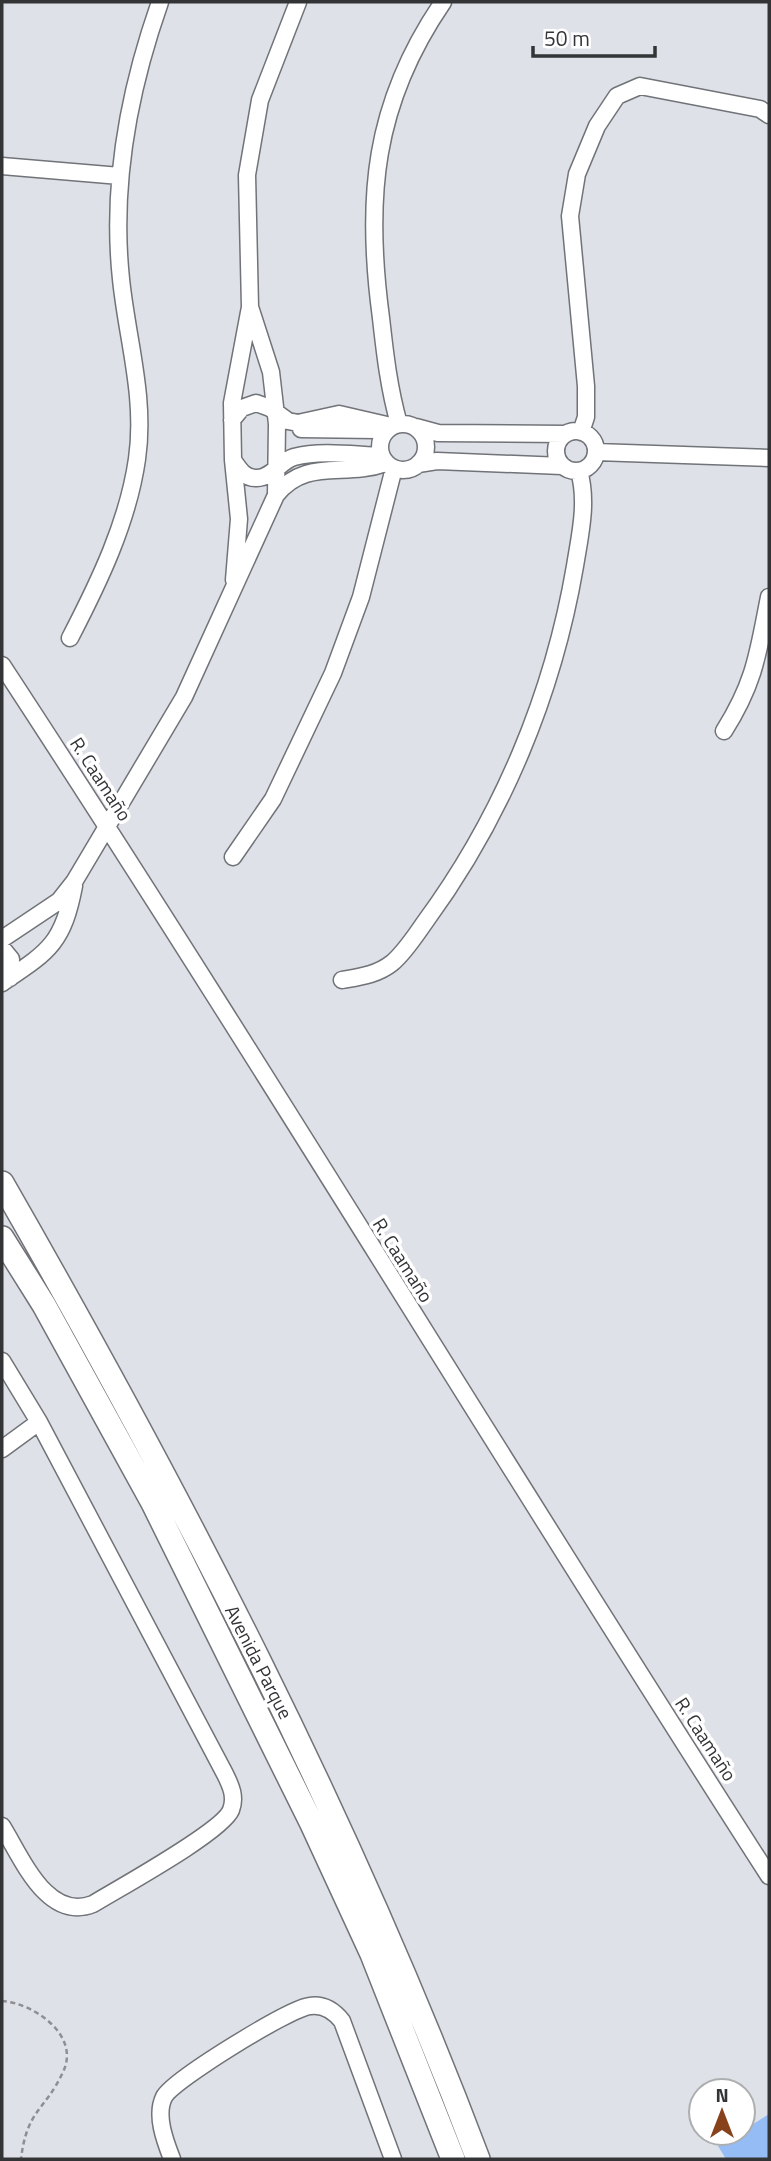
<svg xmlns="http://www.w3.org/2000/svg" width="771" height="2161" font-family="'Titillium Web',sans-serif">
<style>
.green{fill:#95bcf4}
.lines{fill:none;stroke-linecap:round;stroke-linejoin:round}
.street-casing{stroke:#707378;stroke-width:19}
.secondary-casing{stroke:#707378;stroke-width:26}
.path{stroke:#8d8f93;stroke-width:2.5;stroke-dasharray:5 3.5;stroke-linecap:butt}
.street{stroke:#fff;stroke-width:16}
.secondary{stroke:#fff;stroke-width:23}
.labels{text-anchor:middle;stroke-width:7;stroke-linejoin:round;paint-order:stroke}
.street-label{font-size:19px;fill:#323436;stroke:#fff}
</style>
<rect width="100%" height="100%" fill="#dee1e7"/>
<path class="green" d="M 769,2114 L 769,2159 L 726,2159 L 718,2146 Z"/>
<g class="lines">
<g class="street-casing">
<path id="street" d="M 2,166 L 120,176
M 232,420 L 242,408 L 256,403 L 270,408 L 288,421 L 298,423 L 339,414 L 391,426
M 399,424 C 389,389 385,354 381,318 C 365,199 373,104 443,2
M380 447a23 23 0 1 1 46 0a23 23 0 1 1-46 0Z
M 416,427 L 438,433 L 566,434
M 301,429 L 377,430
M556 451a20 20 0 1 1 40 0a20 20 0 1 1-40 0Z
M 581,432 L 586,417 L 586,386 L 570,216 L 577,174 L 597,126 L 617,96 L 640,86 L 760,109 L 769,115
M 596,452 L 769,458
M 233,460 C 239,469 245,479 257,478 C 272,478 280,461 294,457 C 321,450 354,455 381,456
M 418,464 L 437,461 L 562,466
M 276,495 C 306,457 344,478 386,463
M 234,580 L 239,519 L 233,460 L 232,403 L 250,307 L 247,175 L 260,100 L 298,2
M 70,638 C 99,582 128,522 137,459 C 146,397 127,339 121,279 C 111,185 129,90 160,2
M 2,665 C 264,1065 510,1474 769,1876
M 724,731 C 755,682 758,653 769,597
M 233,857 L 273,799 L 333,673 L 361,597 L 394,468
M 2,939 L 59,901 L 74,882 L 184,697 L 276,495 L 277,424 L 271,372 L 250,307
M 2,948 L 11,959 L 10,978
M 342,980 C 359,977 377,975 392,963 C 405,952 415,936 425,922 C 502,817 553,695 575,566 C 580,535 588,502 579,471
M 2,983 C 48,952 63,944 74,886
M 2,1361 L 39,1422 L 225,1774 C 231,1786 236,1797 231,1810 C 222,1832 119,1888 93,1904 C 47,1922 22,1858 2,1826
M 2,1449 L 39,1422
M 172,2159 C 165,2141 155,2115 164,2097 C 173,2080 290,2008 310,2006 C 323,2004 334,2011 342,2021 L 393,2159"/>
</g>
<g class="secondary-casing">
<path id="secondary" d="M 2,1183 C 182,1497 350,1820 478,2159
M 2,1238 L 44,1305 L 153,1503 L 312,1824 L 372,1954 L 453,2159"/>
</g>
<path class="path" d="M 2,2001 C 33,2003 81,2035 63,2072 C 45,2111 27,2109 21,2159"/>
<use href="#street" class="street"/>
<use href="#secondary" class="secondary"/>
</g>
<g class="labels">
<g class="street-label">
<text transform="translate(101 779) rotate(57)" y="7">R. Caamaño</text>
<text transform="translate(403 1260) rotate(58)" y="7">R. Caamaño</text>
<text transform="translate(259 1662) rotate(63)" y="7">Avenida Parque</text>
<text transform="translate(706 1739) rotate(57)" y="7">R. Caamaño</text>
</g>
</g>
<rect width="771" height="2161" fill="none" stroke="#323436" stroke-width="7"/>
<g transform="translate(722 2112)"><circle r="33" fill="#ffffff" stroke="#adaeaf" stroke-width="2"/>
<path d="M0-5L12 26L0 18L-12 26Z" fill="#88421b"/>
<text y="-10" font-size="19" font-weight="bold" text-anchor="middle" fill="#323436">N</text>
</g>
<path d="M533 46v10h122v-10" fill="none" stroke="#323436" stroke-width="3.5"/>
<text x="544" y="46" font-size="21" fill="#323436" stroke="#ffffff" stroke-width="5" paint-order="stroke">50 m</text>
</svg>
